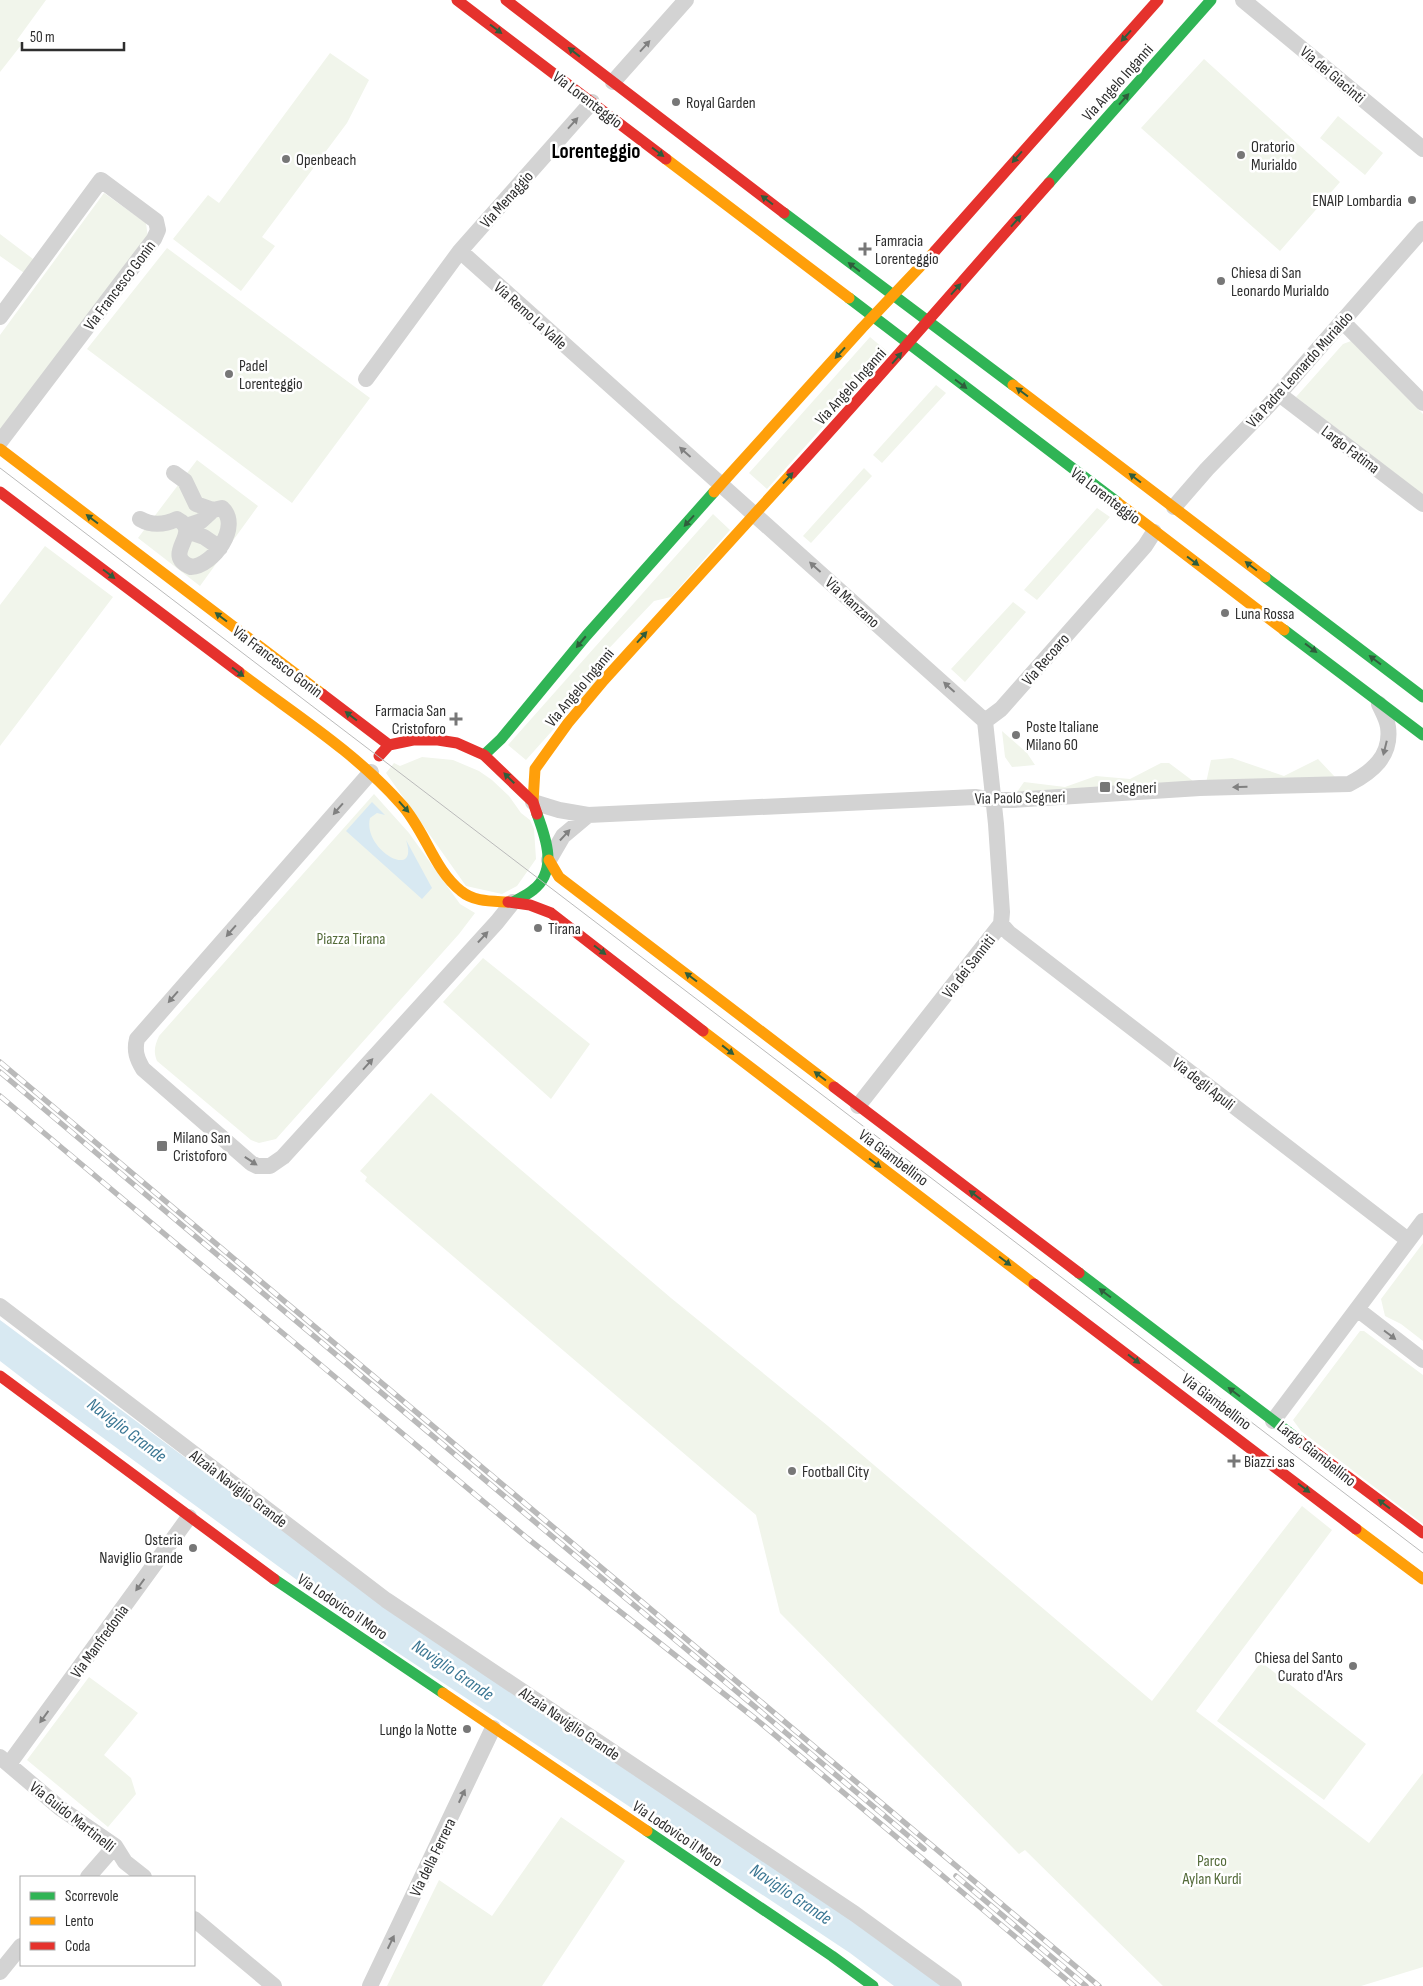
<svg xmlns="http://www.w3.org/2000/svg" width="1423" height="1986" font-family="'Sofia Sans Condensed',sans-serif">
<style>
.green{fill:#f1f5eb}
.water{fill:#d8e9f2}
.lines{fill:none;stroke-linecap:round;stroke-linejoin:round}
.street{stroke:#d3d3d3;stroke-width:16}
.fast{stroke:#30b455;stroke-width:11}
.slow{stroke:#ff9f0a;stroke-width:11}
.jam{stroke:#e5322d;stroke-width:11}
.tram{stroke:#bababa;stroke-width:1}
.rail-casing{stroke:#bababa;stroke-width:5.5}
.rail{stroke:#fff;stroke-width:4;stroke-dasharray:11;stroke-linecap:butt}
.oneway{fill:#2f5d3c}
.oneway2{fill:#808080}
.poi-dot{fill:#777;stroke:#fff;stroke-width:2}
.labels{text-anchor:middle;stroke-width:5;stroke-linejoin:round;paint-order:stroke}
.street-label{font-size:16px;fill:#2e2e2e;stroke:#fff}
.poi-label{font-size:16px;fill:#2e2e2e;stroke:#fff;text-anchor:start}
.park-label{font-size:16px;fill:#546b3a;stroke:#fff}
.water-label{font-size:18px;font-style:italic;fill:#3a7693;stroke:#fff}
.district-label{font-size:21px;font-weight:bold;fill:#000;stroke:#fff}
</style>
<rect width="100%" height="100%" fill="#fff"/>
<path class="green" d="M 0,0 L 46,0 L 17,40 L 22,44 L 0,72 Z
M 330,53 L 369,80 L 347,123 L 262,237 L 275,246 L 241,291 L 173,239 L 208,195 L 219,203 Z
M 1204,59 L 1340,182 L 1280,251 L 1141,128 Z
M 1338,116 L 1383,153 L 1365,175 L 1320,138 Z
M 104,193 L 146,223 L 148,238 L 0,432 L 0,335 Z
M 0,234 L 37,262 L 27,275 L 0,256 Z
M 167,248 L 370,398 L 292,503 L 87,349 Z
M 870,337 L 889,353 L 767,489 L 749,473 Z
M 1351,341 L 1423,414 L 1423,495 L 1296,397 L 1343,344 Z
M 936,385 L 946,393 L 882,463 L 873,455 Z
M 197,460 L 258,506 L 200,586 L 138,538 Z
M 864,468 L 872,476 L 811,543 L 803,536 Z
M 1097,508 L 1110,517 L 1037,600 L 1024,590 Z
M 713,514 L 730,530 L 671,597 L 654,601 L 597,661 L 603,674 L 526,760 L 508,745 Z
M 45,546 L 113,597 L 0,746 L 0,605 Z
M 1013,602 L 1026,612 L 965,682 L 951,669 Z
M 1002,731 L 1027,753 L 1035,765 L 1012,767 L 1005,757 Z
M 422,757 L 453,760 L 479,771 L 492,780 L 509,796 L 521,813 L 530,820 L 534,829 L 536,859 L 517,886 L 502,894 L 466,886 L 386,773 L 394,763 L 400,766 Z
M 1232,758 L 1284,776 L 1318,759 L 1335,777 L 1206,783 L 1211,760 Z
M 1161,763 L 1169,763 L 1197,784 L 1017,792 L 1024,782 L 1065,787 L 1096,776 L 1130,779 Z
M 374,794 L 409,833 L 460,904 L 475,913 L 459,934 L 276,1139 L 259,1143 L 251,1140 L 157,1061 C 153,1051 155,1045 159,1036 Z
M 483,958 L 590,1044 L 551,1099 L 443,1002 Z
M 431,1093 L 671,1298 L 828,1426 L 1152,1701 L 1302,1506 L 1332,1530 L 1196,1711 L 1369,1843 L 1423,1773 L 1423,1967 L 1361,1986 L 1163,1986 L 1025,1850 L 1019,1854 L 780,1613 L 756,1515 L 365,1181 L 367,1177 L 360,1171 Z
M 1423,1243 L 1423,1341 L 1401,1324 L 1385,1316 L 1381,1299 Z
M 1360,1331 L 1364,1331 L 1423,1375 L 1423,1524 L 1301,1431 L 1293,1420 Z
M 1261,1662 L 1366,1744 L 1324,1800 L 1217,1721 Z
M 89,1677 L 138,1713 L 104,1755 L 131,1778 L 136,1794 L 108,1827 L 27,1760 Z
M 561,1817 L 625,1861 L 542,1986 L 387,1986 L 439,1880 L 492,1916 Z"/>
<path class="water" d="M 372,802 L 385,815 L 377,813 L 370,818 C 362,850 420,882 406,840 L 432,888 L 422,899 L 346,831 Z
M 0,1320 L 382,1604 L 851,1917 L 943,1986 L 894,1986 L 850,1953 L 383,1643 L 39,1391 L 0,1361 Z"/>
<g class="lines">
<path class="street" d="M 1243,0 L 1423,149
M 613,82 L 686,0
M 460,251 L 985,721
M 0,317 L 101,180 L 156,221 L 158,230 L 154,239 L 0,442
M 1342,321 L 1423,403
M 366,379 L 460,251 L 592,102
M 1279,394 L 1423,504
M 1174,507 L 1207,469 L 1270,404 L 1423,229
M 140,519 C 152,526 164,525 177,519 C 204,533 160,554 191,567 C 213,566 242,526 222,508 L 213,510 L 196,504 L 185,481 L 174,473
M 186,526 L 201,521 L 213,510
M 187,531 L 204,537 L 220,548
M 985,721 L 1001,709 L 1145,546 L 1154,532
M 371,772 L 137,1039 C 134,1051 137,1059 143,1069 L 251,1163 L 257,1166 L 270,1166 L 283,1157 L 497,922 L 513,902
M 533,802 L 559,810 L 588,815 L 975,797 L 993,800 L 1012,800 L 1200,788 L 1349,784 C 1372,772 1392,756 1388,727 C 1387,719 1382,711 1379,704
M 549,860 L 563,836 L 588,815
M 1001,924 L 1009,933 L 1408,1240
M 858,1106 L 1001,924 L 1002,912 L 996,824 L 985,721
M 0,1306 L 386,1600 L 855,1914 L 954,1986
M 1357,1309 L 1423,1360
M 1273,1421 L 1423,1221
M 0,1757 L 60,1808 L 115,1846 L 125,1862 L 144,1877
M 9,1764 L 189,1517
M 88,1877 L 115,1846
M 194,1919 L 274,1986
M 0,1972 L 21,1946
M 370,1986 L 493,1728"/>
<path class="fast" d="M 1049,183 L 1211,0
M 784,213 L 1013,385
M 849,298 L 1117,502
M 1265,577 L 1423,697
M 1284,630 L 1423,735
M 484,755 L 501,739 L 586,636 L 714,492
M 513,902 C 520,898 527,895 533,890 C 558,871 546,838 537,814
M 1079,1273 L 1300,1441
M 274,1579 L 443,1693
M 647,1831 L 832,1956 L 873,1986"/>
<path class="slow" d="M 666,159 L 849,298
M 1013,385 L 1265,577
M 0,449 L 322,694
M 714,492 L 862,328 L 935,251
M 1117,502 L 1284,630
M 239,672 C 294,714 355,752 401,804 C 425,830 434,870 461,891 C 474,902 492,901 508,902
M 533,802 L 535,769 L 568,723 L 604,680 L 792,473
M 549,860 L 559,877 L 834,1087
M 703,1031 L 1034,1284
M 1356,1529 L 1423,1579
M 443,1693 L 647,1831"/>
<path class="jam" d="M 457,0 L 666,159
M 506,0 L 784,213
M 935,251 L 1158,0
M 792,473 C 879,378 963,280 1049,183
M 0,492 L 239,672
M 322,694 L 389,745
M 379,756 L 389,745 L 413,740 L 438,740 L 457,743 L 484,755 L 533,802 L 537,814
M 508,902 L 530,905 L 551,913 L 703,1031
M 834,1087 L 1079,1273
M 1034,1284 L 1356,1529
M 0,1376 L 274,1579
M 1300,1441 L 1423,1533"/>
<path class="tram" d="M 0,468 L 1423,1553"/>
<g class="rail-casing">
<path id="rail" d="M 0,1062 L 1099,1986
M 0,1072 L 924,1849
M 0,1096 L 527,1538 L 757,1720 L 1074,1986
M 956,1876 L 1086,1986"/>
</g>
<use href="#rail" class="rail"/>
</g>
<defs><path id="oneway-solid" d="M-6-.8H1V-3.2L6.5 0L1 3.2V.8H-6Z" transform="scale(1.25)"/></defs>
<g class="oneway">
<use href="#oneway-solid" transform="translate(496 29) rotate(37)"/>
<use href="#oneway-solid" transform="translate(1126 36) rotate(132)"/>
<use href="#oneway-solid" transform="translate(574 52) rotate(-142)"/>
<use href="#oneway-solid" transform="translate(1124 99) rotate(-48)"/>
<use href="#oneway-solid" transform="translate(658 152) rotate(37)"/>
<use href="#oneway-solid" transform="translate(1017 157) rotate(131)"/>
<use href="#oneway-solid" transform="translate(767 200) rotate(-143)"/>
<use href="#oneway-solid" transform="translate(1016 221) rotate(-48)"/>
<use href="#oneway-solid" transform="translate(854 267) rotate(-143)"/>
<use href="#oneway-solid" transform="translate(956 289) rotate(-48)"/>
<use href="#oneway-solid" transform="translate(840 353) rotate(132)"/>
<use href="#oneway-solid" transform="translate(897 358) rotate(-49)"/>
<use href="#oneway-solid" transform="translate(961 384) rotate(37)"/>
<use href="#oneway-solid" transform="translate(1022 392) rotate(-143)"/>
<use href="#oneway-solid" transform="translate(788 478) rotate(-47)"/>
<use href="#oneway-solid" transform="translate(1135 478) rotate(-143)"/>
<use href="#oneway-solid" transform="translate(92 519) rotate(-143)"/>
<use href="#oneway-solid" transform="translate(689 521) rotate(132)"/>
<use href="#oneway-solid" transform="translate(1193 561) rotate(37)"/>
<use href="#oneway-solid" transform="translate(1251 566) rotate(-143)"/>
<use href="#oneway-solid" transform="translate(109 574) rotate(37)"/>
<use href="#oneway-solid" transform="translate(221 617) rotate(-143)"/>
<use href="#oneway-solid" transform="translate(642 637) rotate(-48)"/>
<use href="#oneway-solid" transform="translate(581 642) rotate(130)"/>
<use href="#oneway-solid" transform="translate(1311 648) rotate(37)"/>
<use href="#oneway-solid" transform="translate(1375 660) rotate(-143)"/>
<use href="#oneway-solid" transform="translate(238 672) rotate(37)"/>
<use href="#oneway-solid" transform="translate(351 716) rotate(-143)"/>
<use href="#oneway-solid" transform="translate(509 778) rotate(-135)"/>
<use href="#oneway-solid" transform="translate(404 807) rotate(48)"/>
<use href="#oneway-solid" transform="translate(600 950) rotate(37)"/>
<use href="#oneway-solid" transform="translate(691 977) rotate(-143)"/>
<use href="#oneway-solid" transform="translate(728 1050) rotate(38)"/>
<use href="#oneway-solid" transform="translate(820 1076) rotate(-143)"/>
<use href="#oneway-solid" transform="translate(875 1163) rotate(37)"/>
<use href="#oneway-solid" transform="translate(975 1195) rotate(-143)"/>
<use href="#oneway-solid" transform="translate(1005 1261) rotate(37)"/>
<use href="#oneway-solid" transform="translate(1105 1293) rotate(-143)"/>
<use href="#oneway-solid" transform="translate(1134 1359) rotate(37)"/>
<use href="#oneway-solid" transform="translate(1234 1392) rotate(-143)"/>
<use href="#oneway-solid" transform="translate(1304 1488) rotate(37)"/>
<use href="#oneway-solid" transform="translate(1384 1504) rotate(-143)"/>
</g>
<g class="oneway2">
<use href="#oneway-solid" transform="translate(645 46) rotate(-48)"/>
<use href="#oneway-solid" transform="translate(573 123) rotate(-48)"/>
<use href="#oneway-solid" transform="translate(685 452) rotate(-138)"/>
<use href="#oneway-solid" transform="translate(815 567) rotate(-138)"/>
<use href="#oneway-solid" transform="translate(949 687) rotate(-138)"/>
<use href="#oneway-solid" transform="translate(1385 748) rotate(104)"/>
<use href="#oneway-solid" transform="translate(1240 787) rotate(179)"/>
<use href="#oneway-solid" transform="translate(338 809) rotate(131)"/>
<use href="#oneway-solid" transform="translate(565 835) rotate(-47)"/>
<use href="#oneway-solid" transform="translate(231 931) rotate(131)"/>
<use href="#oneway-solid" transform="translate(483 937) rotate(-47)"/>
<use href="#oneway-solid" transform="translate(173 997) rotate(131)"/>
<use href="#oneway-solid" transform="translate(368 1064) rotate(-48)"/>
<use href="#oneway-solid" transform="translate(251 1161) rotate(34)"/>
<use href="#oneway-solid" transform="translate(1390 1335) rotate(37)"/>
<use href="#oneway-solid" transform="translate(140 1585) rotate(126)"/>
<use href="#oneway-solid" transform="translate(44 1717) rotate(126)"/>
<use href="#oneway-solid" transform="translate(462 1796) rotate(-65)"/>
<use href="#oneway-solid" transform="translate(391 1942) rotate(-64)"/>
</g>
<g class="poi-dot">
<circle cx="676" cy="102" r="5"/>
<circle cx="1241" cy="155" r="5"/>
<circle cx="286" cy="159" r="5"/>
<circle cx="1412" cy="200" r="5"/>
<path d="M862.5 241.5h5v5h5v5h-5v5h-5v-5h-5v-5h5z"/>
<circle cx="1221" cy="281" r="5"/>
<circle cx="229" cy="374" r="5"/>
<circle cx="1225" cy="613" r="5"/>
<path d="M453.5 711.5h5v5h5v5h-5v5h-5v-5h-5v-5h5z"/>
<circle cx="1016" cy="735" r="5"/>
<rect x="1099" y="781" width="12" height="12" rx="2.5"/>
<circle cx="538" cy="928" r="5"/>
<rect x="156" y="1140" width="12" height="12" rx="2.5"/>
<path d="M1231.5 1453.5h5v5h5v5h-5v5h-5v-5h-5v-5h5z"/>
<circle cx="792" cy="1471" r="5"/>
<circle cx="193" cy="1548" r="5"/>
<circle cx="1353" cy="1666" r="5"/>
<circle cx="467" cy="1729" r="5"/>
</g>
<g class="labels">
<g class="street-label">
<text transform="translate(1333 74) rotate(40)" y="6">Via dei Giacinti</text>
<text transform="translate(1117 82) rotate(-48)" y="6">Via Angelo Inganni</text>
<text transform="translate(588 99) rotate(37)" y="6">Via Lorenteggio</text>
<text transform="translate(506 199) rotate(-48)" y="6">Via Menaggio</text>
<text transform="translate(119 285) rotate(-53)" y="6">Via Francesco Gonin</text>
<text transform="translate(531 315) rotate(42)" y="6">Via Remo La Valle</text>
<text transform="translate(1299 369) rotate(-48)" y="6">Via Padre Leonardo Murialdo</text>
<text transform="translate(850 386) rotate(-48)" y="6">Via Angelo Inganni</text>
<text transform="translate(1351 449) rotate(37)" y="6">Largo Fatima</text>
<text transform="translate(1106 495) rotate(37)" y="6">Via Lorenteggio</text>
<text transform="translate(853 602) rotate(42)" y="6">Via Manzano</text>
<text transform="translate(1045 659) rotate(-49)" y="6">Via Recoaro</text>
<text transform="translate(278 661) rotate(37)" y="6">Via Francesco Gonin</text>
<text transform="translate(579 687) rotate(-50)" y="6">Via Angelo Inganni</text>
<text transform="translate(1020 797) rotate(-1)" y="6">Via Paolo Segneri</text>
<text transform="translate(968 966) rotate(-52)" y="6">Via dei Sanniti</text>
<text transform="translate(1204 1083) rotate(38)" y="6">Via degli Apuli</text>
<text transform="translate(894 1157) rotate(37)" y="6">Via Giambellino</text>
<text transform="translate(1217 1401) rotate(37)" y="6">Via Giambellino</text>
<text transform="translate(1317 1453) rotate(38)" y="6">Largo Giambellino</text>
<text transform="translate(239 1488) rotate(37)" y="6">Alzaia Naviglio Grande</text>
<text transform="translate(343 1606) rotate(34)" y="6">Via Lodovico il Moro</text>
<text transform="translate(99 1641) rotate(-54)" y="6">Via Manfredonia</text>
<text transform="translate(570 1723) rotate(34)" y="6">Alzaia Naviglio Grande</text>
<text transform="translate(73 1816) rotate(38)" y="6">Via Guido Martinelli</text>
<text transform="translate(678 1833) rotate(34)" y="6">Via Lodovico il Moro</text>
<text transform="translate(432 1857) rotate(-64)" y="6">Via della Ferrera</text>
</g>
<g class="poi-label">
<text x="686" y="108">Royal Garden</text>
<text x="1251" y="152">Oratorio<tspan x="1251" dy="18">Murialdo</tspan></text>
<text x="296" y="165">Openbeach</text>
<text x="1402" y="206" text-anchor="end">ENAIP Lombardia</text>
<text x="875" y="246">Famracia<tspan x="875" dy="18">Lorenteggio</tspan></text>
<text x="1231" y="278">Chiesa di San<tspan x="1231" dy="18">Leonardo Murialdo</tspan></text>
<text x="239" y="371">Padel<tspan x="239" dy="18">Lorenteggio</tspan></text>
<text x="1235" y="619">Luna Rossa</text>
<text x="446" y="716" text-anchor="end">Farmacia San<tspan x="446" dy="18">Cristoforo</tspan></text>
<text x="1026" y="732">Poste Italiane<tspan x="1026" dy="18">Milano 60</tspan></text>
<text x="1116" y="793">Segneri</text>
<text x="548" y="934">Tirana</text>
<text x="173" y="1143">Milano San<tspan x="173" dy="18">Cristoforo</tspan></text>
<text x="1244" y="1467">Biazzi sas</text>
<text x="802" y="1477">Football City</text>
<text x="183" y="1545" text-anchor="end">Osteria<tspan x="183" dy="18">Naviglio Grande</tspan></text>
<text x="1343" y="1663" text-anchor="end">Chiesa del Santo<tspan x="1343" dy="18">Curato d'Ars</tspan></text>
<text x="457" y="1735" text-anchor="end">Lungo la Notte</text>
</g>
<g class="park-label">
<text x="351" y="944">Piazza Tirana</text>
<text x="1212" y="1866">Parco<tspan x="1212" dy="18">Aylan Kurdi</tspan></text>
</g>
<g class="water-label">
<text transform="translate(127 1430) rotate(37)" y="6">Naviglio Grande</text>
<text transform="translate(453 1670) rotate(34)" y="6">Naviglio Grande</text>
<text transform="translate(791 1894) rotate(34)" y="6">Naviglio Grande</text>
</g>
<g class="district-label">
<text x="596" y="158">Lorenteggio</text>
</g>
</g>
<rect x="20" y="1876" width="175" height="90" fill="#ffffff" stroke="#ababab"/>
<rect x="30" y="1892" width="25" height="8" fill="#30b455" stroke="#ababab"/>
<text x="65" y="1901" font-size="15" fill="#2e2e2e">Scorrevole</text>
<rect x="30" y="1917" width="25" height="8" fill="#ff9f0a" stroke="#ababab"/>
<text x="65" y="1926" font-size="15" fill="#2e2e2e">Lento</text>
<rect x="30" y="1942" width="25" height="8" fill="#e5322d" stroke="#ababab"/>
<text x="65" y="1951" font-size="15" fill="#2e2e2e">Coda</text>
<path d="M22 42v8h102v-8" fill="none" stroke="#2e2e2e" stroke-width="2.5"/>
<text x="30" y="42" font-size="15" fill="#2e2e2e" stroke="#ffffff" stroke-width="4" paint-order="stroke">50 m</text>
</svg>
